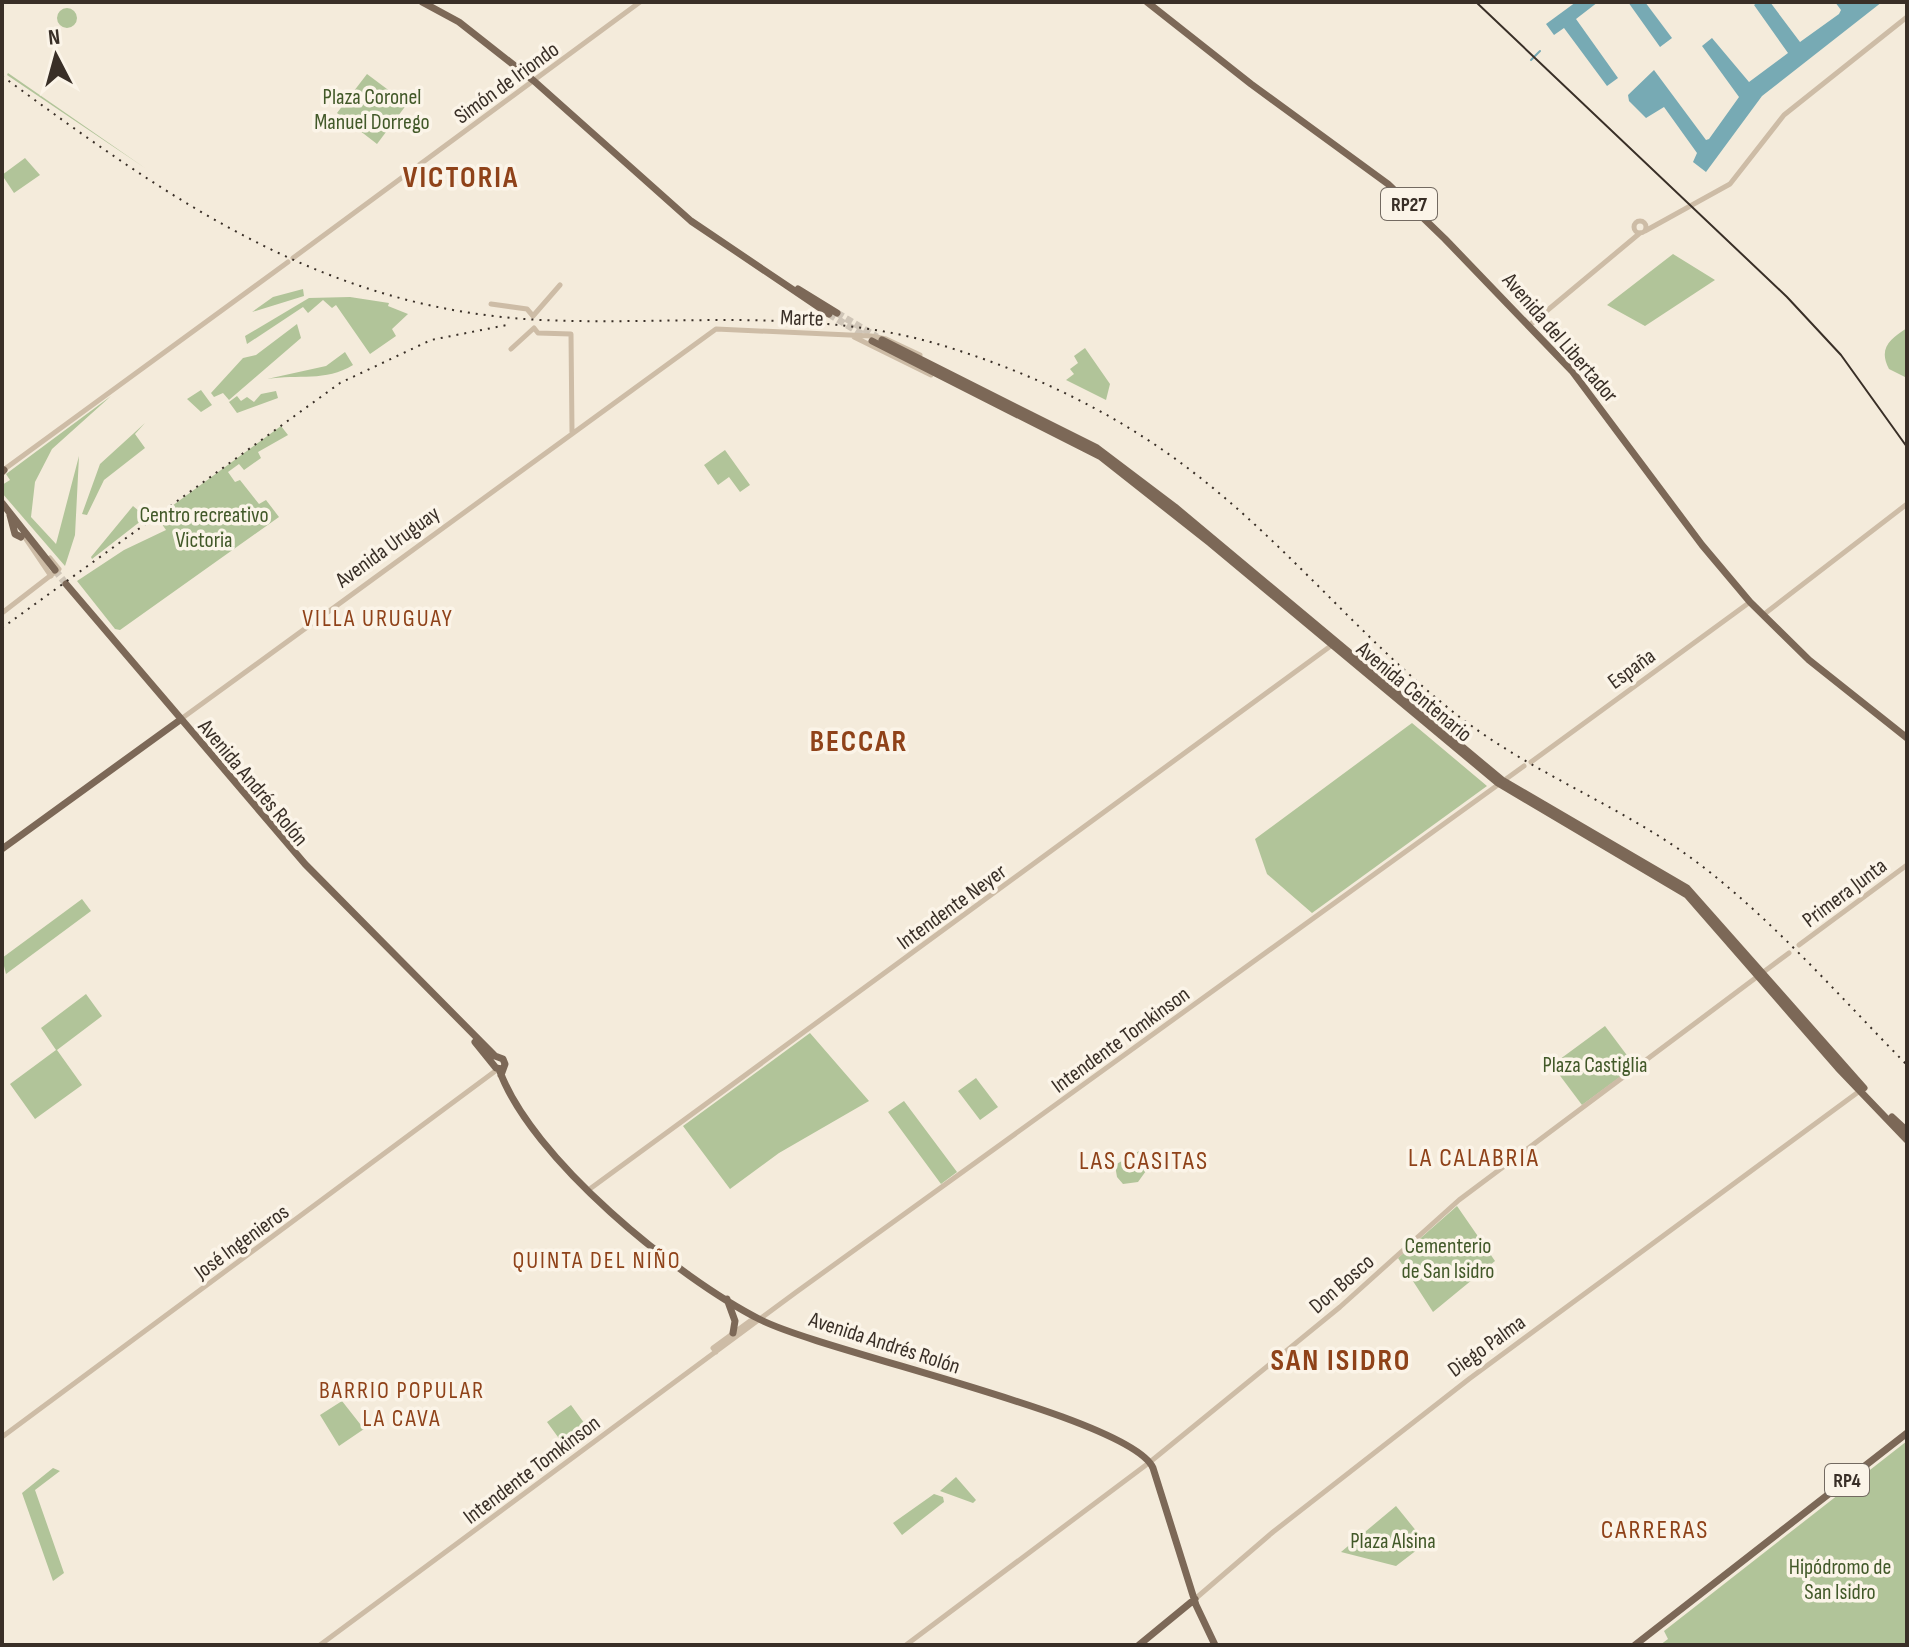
<svg xmlns="http://www.w3.org/2000/svg" width="1909" height="1647" font-family="'Sofia Sans Condensed',sans-serif">
<style>
.green{fill:#b1c499}
.water{fill:#77aab4}
.lines{fill:none;stroke-linecap:round;stroke-linejoin:round}
.stream{stroke:#77aab4;stroke-width:2}
.major-tunnel{stroke:#cfc5b7;stroke-width:7;stroke-dasharray:7 3.5;stroke-linecap:butt}
.minor{stroke:#cdbca6;stroke-width:5}
.major{stroke:#7c6857;stroke-width:7}
.tram{stroke:#392f27;stroke-width:2}
.rail{stroke:#392f27;stroke-width:2;stroke-dasharray:2 6;stroke-linecap:butt}
.labels{text-anchor:middle;stroke-width:7;stroke-linejoin:round;paint-order:stroke}
.shield{fill:#fbf4e8;stroke:#736a61;stroke-width:2}
.shield-label{font-size:20px;font-weight:bold;fill:#392f27}
.street-label{font-size:22px;fill:#392f27;stroke:#fbf4e8}
.park-label{font-size:22px;fill:#425929;stroke:#fbf4e8}
.neighbourhood-label{font-size:24px;letter-spacing:2px;fill:#8f4219;stroke:#fbf4e8}
.quarter-label{font-size:26px;letter-spacing:2px;fill:#8f4219;stroke:#fbf4e8}
.district-label{font-size:30px;font-weight:bold;letter-spacing:2px;fill:#8f4219;stroke:#fbf4e8}
</style>
<rect width="100%" height="100%" fill="#f4ebdb"/>
<path class="green" d="M57 18a10 10 0 1 1 20 0a10 10 0 1 1-20 0Z
M 8,73 L 145,168 L 7,75 Z
M 367,74 L 407,104 L 377,144 L 337,113 Z
M 25,158 L 40,175 L 14,193 L 2,175 Z
M 1673,254 L 1715,280 L 1645,326 L 1607,305 Z
M 303,289 L 304,296 L 252,312 L 273,297 Z
M 309,298 L 350,297 L 389,303 L 388,306 L 408,314 L 392,329 L 396,336 L 370,354 L 336,305 L 332,308 L 323,300 L 308,313 L 303,307 L 247,344 L 245,336 Z
M 297,324 L 301,338 L 229,400 L 223,393 L 214,397 L 211,393 L 243,358 L 256,355 Z
M 1907,328 L 1907,378 L 1889,369 C 1878,348 1890,339 1907,328 Z
M 1085,348 L 1110,384 L 1106,400 L 1066,380 L 1074,374 L 1070,369 L 1078,363 L 1074,356 Z
M 345,352 L 353,365 C 325,382 299,374 267,379 L 326,366 Z
M 201,390 L 212,405 L 201,412 L 187,399 Z
M 276,391 L 278,398 L 237,413 L 229,402 L 237,396 L 241,401 L 247,397 L 254,402 L 261,394 Z
M 111,396 L 52,449 L 35,482 L 31,517 L 56,544 L 79,456 L 75,535 L 65,566 L 2,493 L 2,485 L 10,480 L 6,474 Z
M 145,423 L 135,434 L 145,448 L 104,480 L 87,515 L 82,514 L 100,464 Z
M 281,426 L 288,435 L 258,452 L 261,458 L 244,470 L 239,464 L 228,472 L 235,482 L 240,480 L 259,504 L 266,500 L 279,517 L 120,630 L 115,629 L 77,581 L 124,550 L 166,530 L 157,517 Z
M 725,450 L 750,485 L 740,492 L 729,477 L 718,485 L 704,465 Z
M 133,506 L 146,517 L 92,559 L 91,557 Z
M 1412,723 L 1487,786 L 1312,913 L 1267,874 L 1255,839 Z
M 82,899 L 91,911 L 6,974 L 2,958 Z
M 86,994 L 102,1016 L 57,1050 L 82,1085 L 35,1119 L 10,1084 L 56,1050 L 41,1028 Z
M 1605,1026 L 1635,1066 L 1582,1105 L 1552,1065 Z
M 810,1033 L 869,1101 L 779,1153 L 730,1189 L 683,1126 Z
M 976,1078 L 998,1107 L 980,1120 L 958,1091 Z
M 904,1101 L 957,1172 L 941,1184 L 888,1112 Z
M 1139,1151 L 1149,1156 L 1151,1164 L 1138,1182 L 1123,1184 L 1117,1177 L 1115,1165 Z
M 1457,1206 L 1495,1261 L 1433,1312 L 1398,1258 Z
M 342,1401 L 364,1429 L 339,1446 L 320,1415 Z
M 571,1405 L 590,1431 L 566,1448 L 547,1422 Z
M 1907,1441 L 1907,1645 L 1660,1645 L 1668,1639 L 1664,1631 Z
M 53,1468 L 60,1471 L 35,1490 L 64,1573 L 53,1581 L 22,1493 Z
M 956,1477 L 976,1500 L 973,1503 L 940,1491 Z
M 934,1494 L 943,1497 L 944,1502 L 902,1535 L 893,1523 Z
M 1396,1506 L 1426,1543 L 1396,1566 L 1341,1552 Z"/>
<path class="water" d="M 1576,2 L 1598,2 L 1576,19 L 1618,78 L 1607,86 L 1564,28 L 1554,35 L 1546,24 Z
M 1628,2 L 1645,2 L 1672,38 L 1660,47 Z
M 1758,2 L 1770,2 L 1800,42 L 1839,14 L 1841,10 L 1835,2 L 1882,2 L 1762,96 L 1706,172 L 1693,162 L 1697,153 L 1664,107 L 1646,118 L 1629,101 L 1628,95 L 1654,70 L 1706,140 L 1709,139 L 1739,97 L 1702,46 L 1712,38 L 1749,82 L 1788,53 L 1754,5 Z"/>
<g class="lines">
<path class="stream" d="M 1531,60 L 1540,51"/>
<path class="major-tunnel" d="M 837,313 L 877,337
M 829,314 L 865,336
M 55,570 L 66,584"/>
<path class="minor" d="M1634 227a6 6 0 1 1 12 0a6 6 0 1 1-12 0Z
M 1645,231 L 1730,184 L 1784,115 L 1907,17
M 293,258 L 640,2
M 491,304 L 527,309 L 533,316 L 560,285
M 1531,324 L 1640,233
M 854,337 L 931,375
M 511,349 L 534,328 L 538,333 L 571,334 L 572,432
M 2,471 L 288,262
M 26,539 L 51,576
M 2,613 L 59,569 L 50,558
M 1763,615 L 1907,504
M 181,719 L 716,329 L 871,336 L 886,339 L 920,355
M 1531,762 L 1750,602
M 1799,945 L 1907,865
M 587,1191 L 1332,645
M 716,1352 L 713,1348 L 750,1321 L 759,1319
M 2,1437 L 498,1069
M 1195,1599 L 1273,1532 L 1469,1379 L 1861,1090
M 320,1645 L 795,1293 L 1524,766
M 906,1645 L 1150,1462 L 1340,1307 L 1459,1200 L 1789,953"/>
<path class="major" d="M 422,2 L 459,22 L 534,81 L 691,221 L 829,314
M 1147,2 L 1251,84 L 1388,184 L 1445,239 L 1572,371 L 1702,545 L 1750,602 L 1809,660 L 1907,738
M 798,289 L 837,313
M 882,340 L 1097,448 L 1175,507 L 1502,780 L 1687,888 L 1864,1088
M 872,341 L 1101,457 L 1210,543 L 1498,783 L 1687,895 L 1838,1068 L 1907,1140
M 2,472 L 4,470
M 2,503 L 55,570
M 10,515 L 15,534 L 21,537
M 66,584 L 305,864 L 495,1056 L 503,1059 L 505,1064 L 501,1075
M 1434,722 L 1440,720 L 1452,736
M 2,849 L 180,720
M 475,1042 L 496,1068 L 502,1069
M 499,1069 C 530,1158 678,1278 761,1320 C 827,1353 1131,1418 1153,1468 L 1196,1605 L 1215,1645
M 1892,1117 L 1907,1131
M 727,1299 L 735,1321 L 733,1333
M 1139,1645 L 1195,1599
M 1635,1645 L 1907,1433"/>
<path class="tram" d="M 1476,2 L 1787,297 L 1841,355 L 1907,447"/>
<path class="rail" d="M 2,76 C 171,200 324,310 542,320 C 675,326 811,306 941,345 C 1034,373 1122,416 1198,476 C 1289,547 1362,639 1452,711 C 1524,769 1606,799 1680,850 C 1762,907 1837,994 1907,1065
M 2,628 L 340,383 L 431,340 L 507,325"/>
</g>
<g class="labels">
<g class="shield">
<rect x="1381" y="188" width="56" height="32" rx="6"/>
<rect x="1825" y="1464" width="44" height="32" rx="6"/>
</g>
<g class="shield-label">
<text x="1409" y="211">RP27</text>
<text x="1847" y="1487">RP4</text>
</g>
<g class="street-label">
<text transform="translate(506 82) rotate(-36)" y="8">Simón de Iriondo</text>
<text transform="translate(802 317) rotate(2)" y="8">Marte</text>
<text transform="translate(1561 337) rotate(49)" y="8">Avenida del Libertador</text>
<text transform="translate(387 546) rotate(-36)" y="8">Avenida Uruguay</text>
<text transform="translate(1631 668) rotate(-36)" y="8">España</text>
<text transform="translate(1415 691) rotate(40)" y="8">Avenida Centenario</text>
<text transform="translate(254 782) rotate(50)" y="8">Avenida Andrés Rolón</text>
<text transform="translate(1844 892) rotate(-37)" y="8">Primera Junta</text>
<text transform="translate(951 906) rotate(-36)" y="8">Intendente Neyer</text>
<text transform="translate(1120 1039) rotate(-36)" y="8">Intendente Tomkinson</text>
<text transform="translate(241 1241) rotate(-36)" y="8">José Ingenieros</text>
<text transform="translate(1341 1283) rotate(-41)" y="8">Don Bosco</text>
<text transform="translate(885 1342) rotate(18)" y="8">Avenida Andrés Rolón</text>
<text transform="translate(1486 1345) rotate(-36)" y="8">Diego Palma</text>
<text transform="translate(531 1469) rotate(-37)" y="8">Intendente Tomkinson</text>
</g>
<g class="park-label">
<text x="372" y="104">Plaza Coronel<tspan x="372" dy="25">Manuel Dorrego</tspan></text>
<text x="204" y="522">Centro recreativo<tspan x="204" dy="25">Victoria</tspan></text>
<text x="1595" y="1072">Plaza Castiglia</text>
<text x="1448" y="1253">Cementerio<tspan x="1448" dy="25">de San Isidro</tspan></text>
<text x="1393" y="1548">Plaza Alsina</text>
<text x="1840" y="1574">Hipódromo de<tspan x="1840" dy="25">San Isidro</tspan></text>
</g>
<g class="neighbourhood-label">
<text x="378" y="626">VILLA URUGUAY</text>
<text x="597" y="1268">QUINTA DEL NIÑO</text>
<text x="402" y="1398">BARRIO POPULAR<tspan x="402" dy="28">LA CAVA</tspan></text>
</g>
<g class="quarter-label">
<text x="1474" y="1166">LA CALABRIA</text>
<text x="1144" y="1169">LAS CASITAS</text>
<text x="1655" y="1538">CARRERAS</text>
</g>
<g class="district-label">
<text x="461" y="187">VICTORIA</text>
<text x="859" y="751">BECCAR</text>
<text x="1341" y="1370">SAN ISIDRO</text>
</g>
</g>
<rect width="1909" height="1647" fill="none" stroke="#392f27" stroke-width="8"/>
<g transform="translate(56 56) rotate(354)" stroke="#fbf4e8" stroke-width="6" paint-order="stroke">
<path d="M0-6L14 30L0 20L-14 30Z" fill="#392f27"/>
<text y="-12" font-size="22" font-weight="bold" text-anchor="middle" fill="#392f27">N</text>
</g>
</svg>
